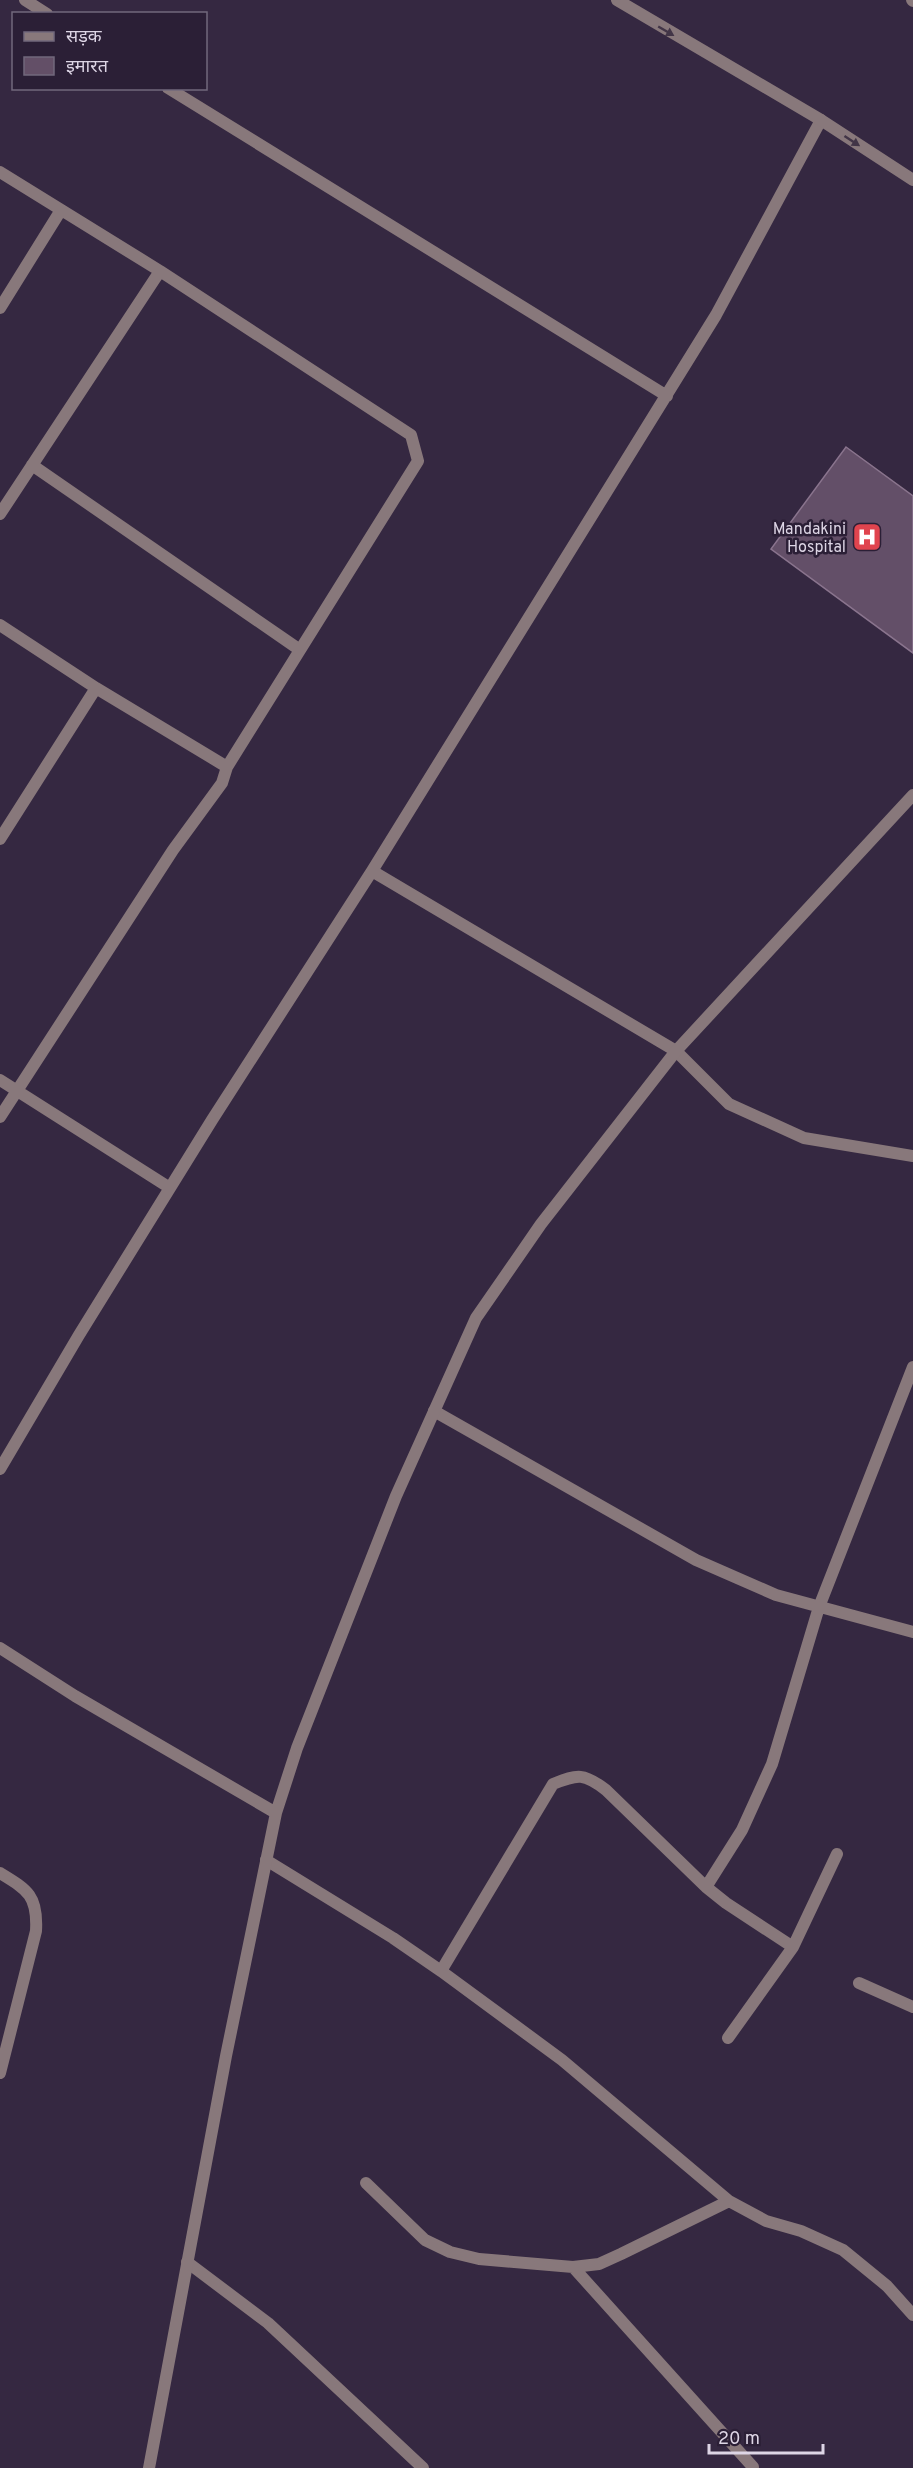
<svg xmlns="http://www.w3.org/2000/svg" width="913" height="2468" font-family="Overpass,'Noto Sans Devanagari',sans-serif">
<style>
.building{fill:#634f67;stroke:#8a748e;stroke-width:1.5;filter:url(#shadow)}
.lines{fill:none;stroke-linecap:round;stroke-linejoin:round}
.minor{stroke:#88787b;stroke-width:12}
.tertiary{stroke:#88787b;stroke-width:12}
.oneway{fill:#423547}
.labels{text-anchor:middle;stroke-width:5;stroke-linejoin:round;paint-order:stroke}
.poi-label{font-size:16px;fill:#ddd5e5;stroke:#2b1f36;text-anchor:end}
</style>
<defs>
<filter id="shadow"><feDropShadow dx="6" dy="4" stdDeviation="0" flood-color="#0009"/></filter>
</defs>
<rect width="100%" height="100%" fill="#352841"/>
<path class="building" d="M 846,447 L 913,496 L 913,653 L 771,549 Z"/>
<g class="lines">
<path class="minor" d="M 25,0 L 47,14
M 168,88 L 667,396
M 0,172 L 160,271 L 411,435 L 418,461 L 227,767 L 222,783 L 173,850 L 0,1117
M 0,308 L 61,210
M 32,465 L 300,650
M 0,514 L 160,271
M 0,625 L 96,688 L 227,767
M 0,839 L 96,688
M 372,871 L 676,1051 L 729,1104 L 804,1138 L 913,1156
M 0,1080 L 170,1188
M 434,1411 L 696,1560 L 776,1595 L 913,1632
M 0,1469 L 79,1335 L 212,1120 L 372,871 L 716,315 L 821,120
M 266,1860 L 393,1938 L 441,1971 L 562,2060 L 729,2201 L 766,2221 L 801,2231 L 843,2250 L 887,2286 L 913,2315
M 0,1873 C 28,1890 38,1896 36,1931 L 0,2073
M 706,1887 L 742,1830 L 772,1764 L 819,1607 L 913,1367
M 441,1971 L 553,1784 C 578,1774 584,1773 606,1790 L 706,1887 L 726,1903 L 793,1947
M 859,1983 L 913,2007
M 728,2038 L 793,1947 L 837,1854
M 366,2183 L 425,2240 L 450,2252 L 479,2259 L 573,2267 L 599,2264 L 621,2254 L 729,2201
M 187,2262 L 268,2323 L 423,2468
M 573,2267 L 753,2467"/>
<path class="tertiary" d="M 617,0 L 821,120 L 913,180
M 912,0 L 913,1
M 0,1648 L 75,1696 L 276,1813
M 149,2468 L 226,2056 L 276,1813 L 297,1748 L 396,1496 L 476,1318 L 541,1224 L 676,1051 L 913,795"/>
</g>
<defs><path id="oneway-solid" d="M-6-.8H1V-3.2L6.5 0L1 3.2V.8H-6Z" transform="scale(1.5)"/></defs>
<g class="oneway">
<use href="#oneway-solid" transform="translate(666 31) rotate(30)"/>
<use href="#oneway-solid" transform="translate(852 141) rotate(33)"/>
</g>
<defs>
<g id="hospital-square" transform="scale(1.5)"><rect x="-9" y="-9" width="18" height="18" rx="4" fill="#e0444e" stroke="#2b1f36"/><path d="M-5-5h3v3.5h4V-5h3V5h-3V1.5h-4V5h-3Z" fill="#fff"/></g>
</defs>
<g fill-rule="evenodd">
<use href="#hospital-square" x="867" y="537"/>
</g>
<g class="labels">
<g class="poi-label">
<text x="846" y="534">Mandakini<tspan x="846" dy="18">Hospital</tspan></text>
</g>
</g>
<rect x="12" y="12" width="195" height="78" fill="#2b1f36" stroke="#72687c" stroke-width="1.5"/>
<rect x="24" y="32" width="30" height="9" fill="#88787b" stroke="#72687c" stroke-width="1.5"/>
<text x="66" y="42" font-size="18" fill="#ddd5e5">सड़क</text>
<rect x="24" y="57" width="30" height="18" fill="#634f67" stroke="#72687c" stroke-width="1.5"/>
<text x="66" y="72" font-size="18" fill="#ddd5e5">इमारत</text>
<path d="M709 2444v9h114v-9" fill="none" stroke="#ddd5e5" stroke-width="3"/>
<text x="718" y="2444" font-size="18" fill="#ddd5e5" stroke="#2b1f36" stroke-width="4.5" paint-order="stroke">20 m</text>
</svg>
